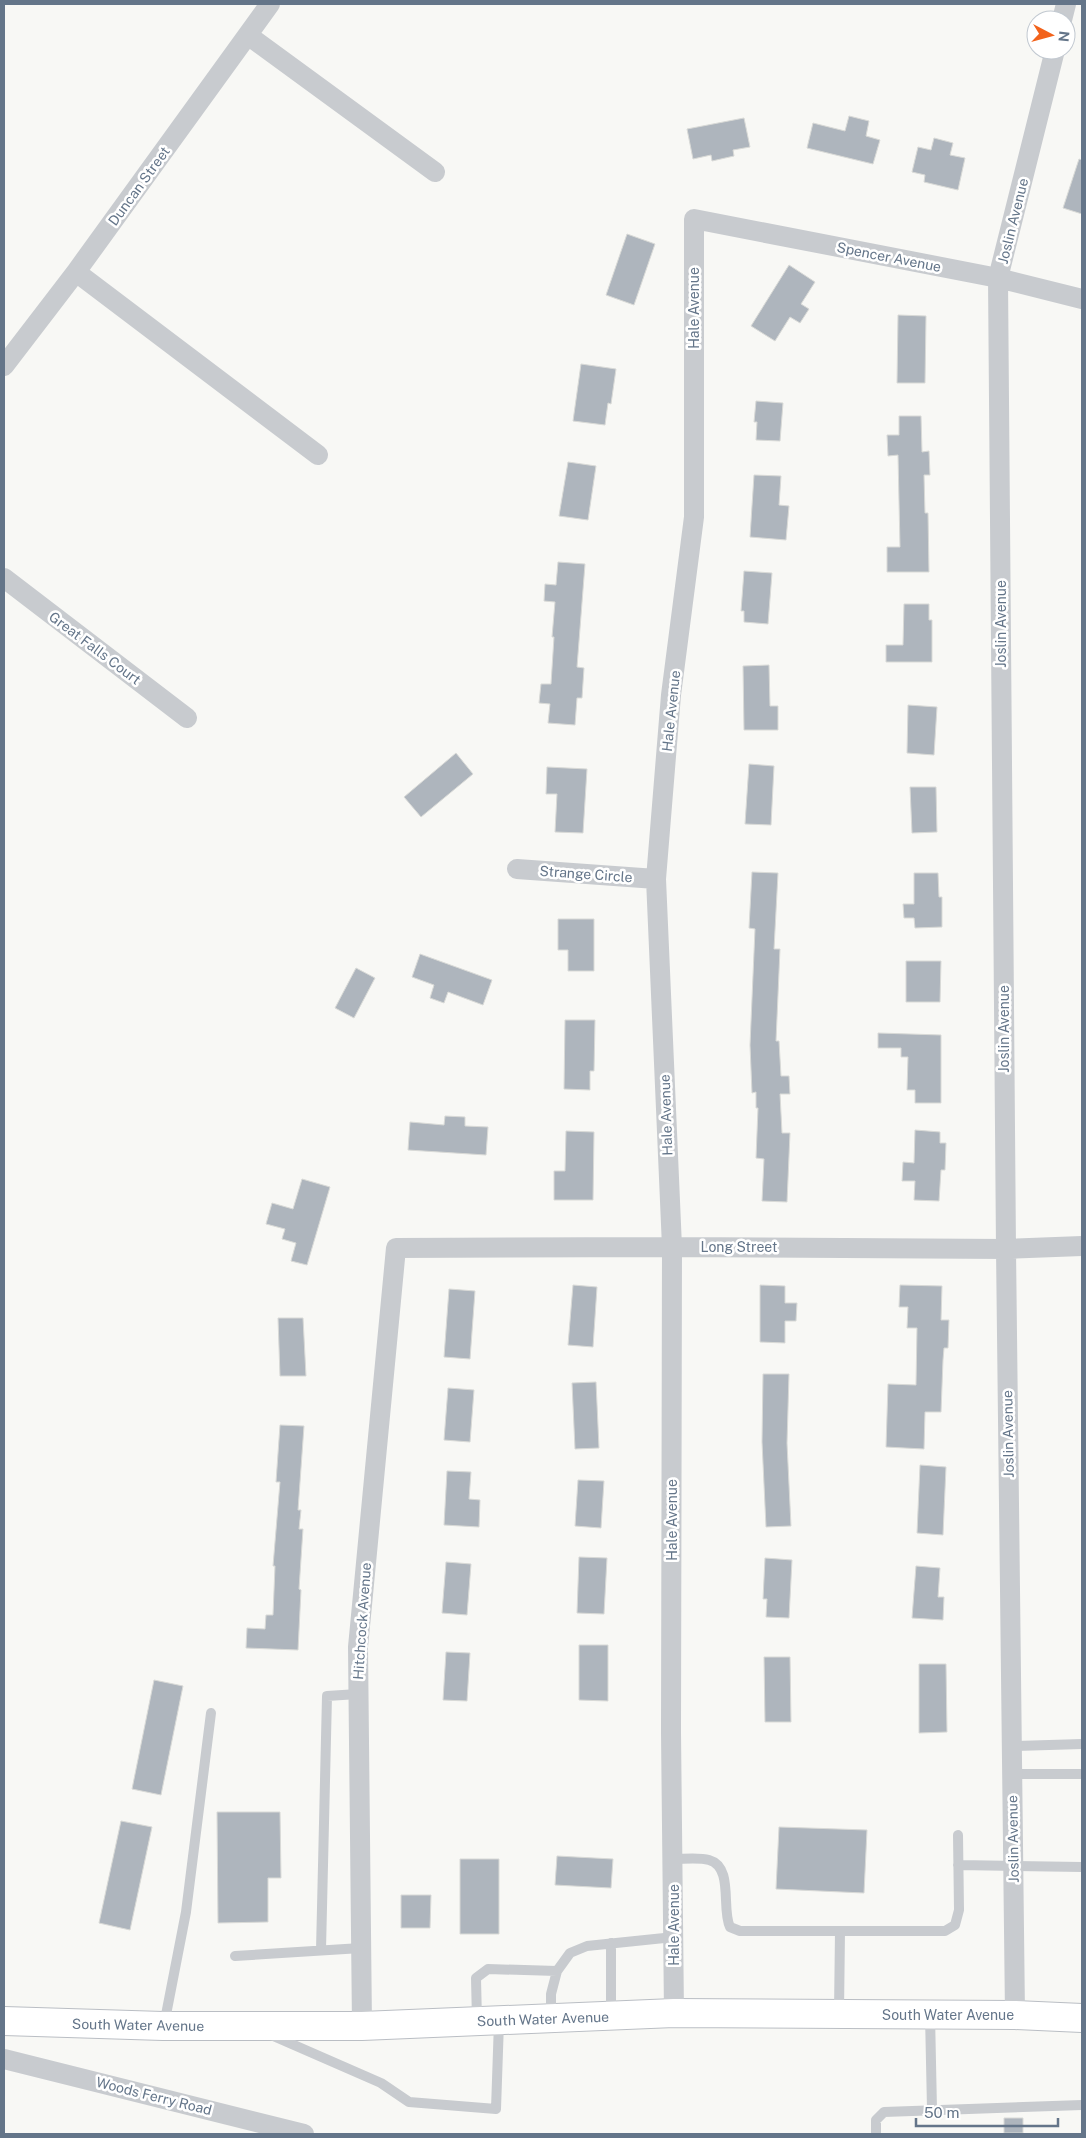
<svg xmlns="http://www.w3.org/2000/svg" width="1086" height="2138" font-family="'Public Sans',sans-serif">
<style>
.building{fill:#aeb5bd;stroke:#d9dad7}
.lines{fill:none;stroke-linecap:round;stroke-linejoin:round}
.secondary-casing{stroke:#babec4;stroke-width:30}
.lane{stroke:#c8cbcf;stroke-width:10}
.street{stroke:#c8cbcf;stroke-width:20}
.secondary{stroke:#fff;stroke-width:28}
.labels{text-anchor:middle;stroke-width:5;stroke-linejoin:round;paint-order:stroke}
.street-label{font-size:14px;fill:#647589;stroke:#fff}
</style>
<rect width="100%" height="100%" fill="#f8f8f5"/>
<path class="building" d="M 849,116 L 869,121 L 866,136 L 880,140 L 873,164 L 807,148 L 813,123 L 845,131 Z
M 744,118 L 750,147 L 733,150 L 734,156 L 712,161 L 711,155 L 693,159 L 687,129 Z
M 934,138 L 953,143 L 950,155 L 965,158 L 958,190 L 924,182 L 925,175 L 912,172 L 918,147 L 931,150 Z
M 1079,159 L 1082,160 L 1082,214 L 1063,208 Z
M 627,234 L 655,244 L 634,305 L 606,295 Z
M 789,265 L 815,282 L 801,304 L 809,309 L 800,323 L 790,317 L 775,341 L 751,326 Z
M 898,315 L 926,316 L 925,383 L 897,383 Z
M 581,364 L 616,369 L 611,404 L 608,403 L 605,425 L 573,421 Z
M 756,401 L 783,403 L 780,441 L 756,440 L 757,422 L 754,422 Z
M 899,416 L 921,416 L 922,452 L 929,451 L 930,475 L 924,475 L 925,513 L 928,513 L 929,572 L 887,572 L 887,547 L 900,547 L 898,455 L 888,456 L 887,435 L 899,435 Z
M 568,462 L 596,466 L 588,520 L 559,516 Z
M 754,475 L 781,476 L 779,505 L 789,506 L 786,540 L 750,537 Z
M 558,562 L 585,564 L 577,667 L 584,668 L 582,698 L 577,698 L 575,725 L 548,723 L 550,704 L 539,703 L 541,684 L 551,684 L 554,637 L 552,637 L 555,602 L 544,601 L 545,584 L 556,585 Z
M 744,571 L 772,573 L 768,624 L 744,622 L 744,611 L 741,611 Z
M 904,604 L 929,604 L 929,620 L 932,620 L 932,662 L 886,662 L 886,645 L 903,645 Z
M 769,665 L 770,706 L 778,706 L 778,730 L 744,730 L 743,666 Z
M 908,705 L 937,707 L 934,755 L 907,753 Z
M 456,753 L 473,774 L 421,817 L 404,797 Z
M 749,764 L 774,766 L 771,825 L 745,824 Z
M 547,767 L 587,769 L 583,833 L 555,832 L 557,794 L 546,794 Z
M 910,787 L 936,787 L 937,832 L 912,833 Z
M 752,872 L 778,873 L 774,949 L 780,949 L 776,1041 L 779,1041 L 781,1076 L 789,1076 L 790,1094 L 780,1094 L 782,1133 L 790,1133 L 787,1202 L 762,1201 L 764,1159 L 756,1158 L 758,1108 L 756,1108 L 756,1092 L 752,1093 L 750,1045 L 755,929 L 749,928 Z
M 914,873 L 938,873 L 939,897 L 942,897 L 942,927 L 915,928 L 914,918 L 904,918 L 903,904 L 914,904 Z
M 558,919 L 594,919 L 594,971 L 568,971 L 568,950 L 558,950 Z
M 420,954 L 492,980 L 483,1005 L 448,992 L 444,1003 L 430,998 L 434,985 L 412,977 Z
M 906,961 L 941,961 L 940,1002 L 906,1002 Z
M 356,968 L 375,978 L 354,1018 L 335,1008 Z
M 565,1020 L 595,1020 L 594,1071 L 590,1071 L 590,1090 L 564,1089 Z
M 878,1033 L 941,1035 L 941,1103 L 915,1103 L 915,1090 L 907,1090 L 908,1057 L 901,1057 L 901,1048 L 878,1048 Z
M 445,1116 L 465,1117 L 465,1126 L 488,1127 L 486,1155 L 408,1150 L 410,1122 L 444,1125 Z
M 915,1130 L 940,1132 L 940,1143 L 946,1143 L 945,1170 L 941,1170 L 939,1201 L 914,1200 L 915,1181 L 902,1181 L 903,1162 L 914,1163 Z
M 566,1131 L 594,1132 L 593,1200 L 554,1200 L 554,1171 L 565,1171 Z
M 302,1179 L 330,1187 L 307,1265 L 291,1261 L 296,1243 L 282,1239 L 285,1229 L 266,1224 L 272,1203 L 293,1209 Z
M 573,1285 L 597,1287 L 593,1347 L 568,1345 Z
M 760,1285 L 785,1286 L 785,1303 L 797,1303 L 796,1321 L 785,1321 L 785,1343 L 760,1342 Z
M 900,1285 L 942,1286 L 941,1320 L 949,1320 L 948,1348 L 944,1348 L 943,1360 L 941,1412 L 925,1412 L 924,1449 L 886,1447 L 888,1384 L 916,1385 L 917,1328 L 907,1328 L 908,1307 L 899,1307 Z
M 449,1289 L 475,1291 L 470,1359 L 444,1357 Z
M 278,1318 L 303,1318 L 306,1376 L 280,1376 Z
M 763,1374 L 789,1374 L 787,1443 L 791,1526 L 766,1527 L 762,1442 Z
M 596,1382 L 599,1448 L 575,1449 L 572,1383 Z
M 448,1388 L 474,1390 L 470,1442 L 444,1440 Z
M 280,1425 L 304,1426 L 298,1510 L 301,1510 L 299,1529 L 303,1529 L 299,1589 L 301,1590 L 298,1650 L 246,1648 L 247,1628 L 265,1629 L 266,1615 L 273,1615 L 275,1566 L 273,1566 L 280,1482 L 276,1482 Z
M 920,1465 L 946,1467 L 943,1535 L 917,1533 Z
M 447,1471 L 471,1472 L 469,1499 L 480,1500 L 479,1527 L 444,1525 Z
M 578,1480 L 604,1481 L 601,1528 L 575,1526 Z
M 579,1557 L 607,1558 L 604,1614 L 577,1613 Z
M 765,1558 L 792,1560 L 789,1618 L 766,1617 L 767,1599 L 763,1599 Z
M 446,1562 L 471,1564 L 467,1615 L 442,1613 Z
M 916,1566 L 940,1568 L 938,1597 L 944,1597 L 943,1620 L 912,1618 Z
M 579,1645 L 608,1645 L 608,1701 L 579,1700 Z
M 446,1652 L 470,1653 L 467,1701 L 443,1700 Z
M 764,1657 L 790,1657 L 791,1722 L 765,1722 Z
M 919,1664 L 946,1664 L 947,1732 L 919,1733 Z
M 154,1680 L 183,1686 L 161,1795 L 132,1789 Z
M 217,1812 L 280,1812 L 281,1878 L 268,1878 L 268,1922 L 218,1923 Z
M 121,1821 L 152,1827 L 130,1930 L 99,1923 Z
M 779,1827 L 867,1830 L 864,1893 L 776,1889 Z
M 557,1856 L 613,1859 L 611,1888 L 555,1885 Z
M 460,1859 L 499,1859 L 499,1934 L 460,1934 Z
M 401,1895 L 431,1895 L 430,1928 L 401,1928 Z
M 1004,2118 L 1023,2118 L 1023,2133 L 1004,2133 Z"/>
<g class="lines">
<g class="secondary-casing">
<path id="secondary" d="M 4,2021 L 163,2026 L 362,2026 L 674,2013 L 1015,2015 L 1082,2018"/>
</g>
<path class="lane" d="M 1012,1746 L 1082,1744
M 1013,1774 L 1082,1774
M 673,1859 C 684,1859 699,1857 709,1860 C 734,1867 721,1909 730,1927 L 740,1931 L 945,1931 L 955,1925 L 959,1910 L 958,1835
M 958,1865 L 1082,1867
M 321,1950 L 327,1696 L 358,1694
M 235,1956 L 361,1948
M 839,2012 L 840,1931
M 611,2014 L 611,1943
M 930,2015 L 932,2109
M 551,2017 L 551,1994 L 557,1971 L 570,1953 L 587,1946 L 674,1937
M 477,2021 L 476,1978 L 488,1969 L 557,1971
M 164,2025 L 186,1912 L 211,1713
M 271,2035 L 381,2083 L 409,2102 L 496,2109 L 499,2022
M 876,2134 L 876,2120 L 884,2112 L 1082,2105"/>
<path class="street" d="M 1062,20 L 1066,4
M 249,36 L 435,172
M 76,272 L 318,455
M 4,366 L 76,272 L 270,4
M 4,578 L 187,718
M 517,869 L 656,879
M 674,2013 L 671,1732 L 672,1247 L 656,879 L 671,695 L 694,517 L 694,219 L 998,278 L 1082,299
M 1015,2015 L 1006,1249 L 998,278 L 1055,50
M 362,2026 L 358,1647 L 396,1248 L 672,1247 L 1006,1249 L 1082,1246
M 4,2059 L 304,2134"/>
<use href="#secondary" class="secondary"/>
</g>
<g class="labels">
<g class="street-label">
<text transform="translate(139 186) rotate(-54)" y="5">Duncan Street</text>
<text transform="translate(1013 221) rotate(-76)" y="5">Joslin Avenue</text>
<text transform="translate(889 257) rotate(11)" y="5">Spencer Avenue</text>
<text transform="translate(694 308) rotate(-90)" y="5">Hale Avenue</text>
<text transform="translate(1001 624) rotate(-90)" y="5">Joslin Avenue</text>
<text transform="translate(95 648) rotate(37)" y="5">Great Falls Court</text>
<text transform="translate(671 711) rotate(-84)" y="5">Hale Avenue</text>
<text transform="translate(586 874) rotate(4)" y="5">Strange Circle</text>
<text transform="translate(1004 1029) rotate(-90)" y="5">Joslin Avenue</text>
<text transform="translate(666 1115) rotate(-92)" y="5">Hale Avenue</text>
<text x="739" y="1252">Long Street</text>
<text transform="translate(1008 1434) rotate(-91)" y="5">Joslin Avenue</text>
<text transform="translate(672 1520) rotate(-90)" y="5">Hale Avenue</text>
<text transform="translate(362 1621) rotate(-86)" y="5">Hitchcock Avenue</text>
<text transform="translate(1013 1839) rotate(-91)" y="5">Joslin Avenue</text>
<text transform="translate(674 1925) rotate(-90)" y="5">Hale Avenue</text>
<text x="948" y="2020">South Water Avenue</text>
<text transform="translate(543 2019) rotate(-2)" y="5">South Water Avenue</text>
<text transform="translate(138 2025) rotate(1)" y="5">South Water Avenue</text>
<text transform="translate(154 2096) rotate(14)" y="5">Woods Ferry Road</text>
</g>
</g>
<rect width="1086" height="2138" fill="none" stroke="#647589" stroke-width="10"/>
<g transform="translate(1051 35) rotate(96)"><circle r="24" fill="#ffffff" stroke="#c1c8d0"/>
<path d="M0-4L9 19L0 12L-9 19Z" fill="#f2621b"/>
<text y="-8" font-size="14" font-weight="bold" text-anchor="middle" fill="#647589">N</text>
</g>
<path d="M916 2118v8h142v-8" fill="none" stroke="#647589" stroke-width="2.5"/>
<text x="924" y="2118" font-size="15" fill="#647589" stroke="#ffffff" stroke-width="4" paint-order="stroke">50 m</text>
</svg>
